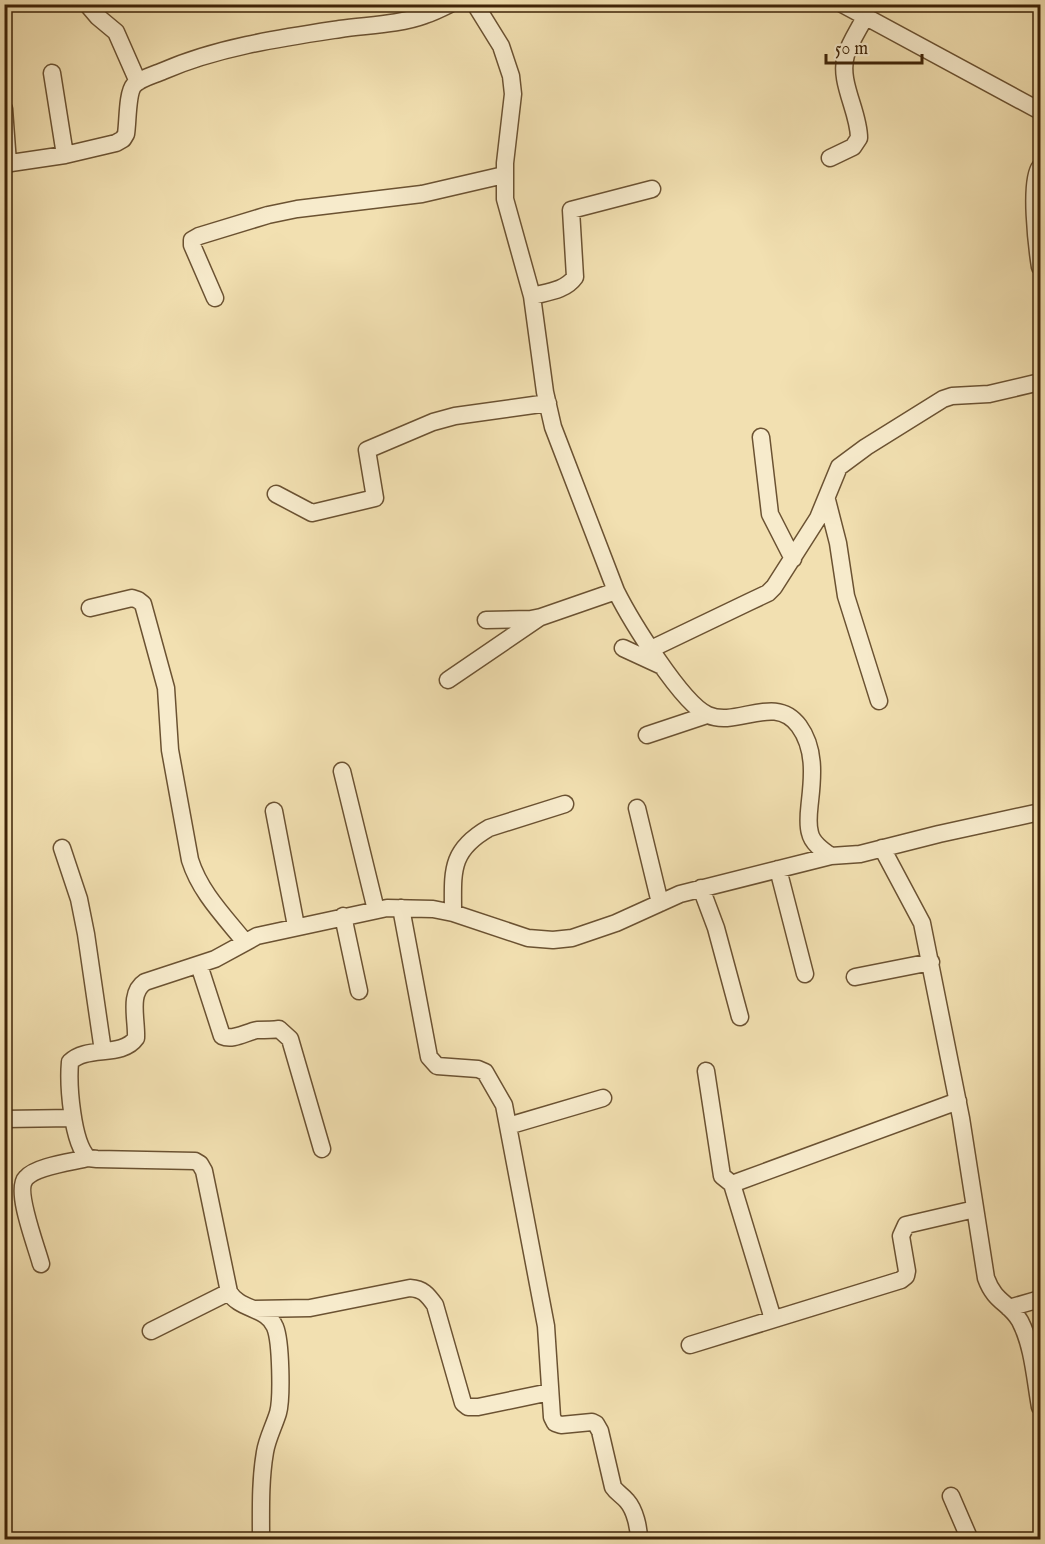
<svg xmlns="http://www.w3.org/2000/svg" width="1045" height="1544" font-family="'IM FELL English',serif">
<style>
.lines{fill:none;stroke-linecap:round;stroke-linejoin:round}
.minor-casing{stroke:#6b5232;stroke-width:19}
.minor{stroke:#f7ebcc;stroke-width:16}
</style>
<rect width="100%" height="100%" fill="#f2e0b1"/>
<filter id="stains"><feTurbulence type="fractalNoise" baseFrequency=".00333" numOctaves="4"/><feColorMatrix values="0 0 0 0 .2 0 0 0 0 .09 0 0 0 0 .02 0 0 0 .5 -.17"/></filter>
<radialGradient id="worn" r=".72"><stop offset=".6" stop-color="#630" stop-opacity="0"/><stop offset="1" stop-color="#630" stop-opacity=".3"/></radialGradient>
<g class="lines">
<g class="minor-casing">
<path id="minor" d="M 87,4 L 98,17 L 116,32 L 138,82
M 475,4 L 501,46 L 511,76 L 513,94 L 505,163 L 505,199 L 532,296 L 545,392 L 553,427 L 616,591 C 630,619 682,704 708,715 C 737,728 775,693 799,726 C 815,748 813,775 810,801 C 809,811 807,823 810,833 C 812,843 822,850 831,856
M 842,4 L 1040,111
M 52,73 L 65,155
M 4,109 L 8,163
M 830,158 L 853,147 L 859,138 C 859,111 838,82 846,55 C 850,42 859,29 865,17
M 4,164 L 65,155 L 116,143 L 123,139 L 126,134 C 128,122 127,93 134,85 C 141,78 154,75 163,71 C 218,47 281,38 340,29 C 367,25 398,25 425,15 C 434,12 442,8 450,4
M 1040,267 C 1037,248 1029,181 1040,167
M 532,296 C 547,292 565,291 575,277 L 571,210 L 652,189
M 215,298 L 192,245 L 192,240 L 199,236 L 268,215 L 297,209 L 422,194 L 504,175
M 761,437 L 770,514 L 793,559
M 276,494 L 312,513 L 375,498 L 367,450 L 433,422 L 455,416 L 548,403
M 827,500 L 838,543 L 846,596 L 879,701
M 90,608 L 132,598 L 138,600 L 143,604 L 166,688 L 170,750 L 190,860 C 200,892 224,916 245,942
M 486,620 L 531,619 L 541,617 L 616,591
M 623,648 L 662,666
M 651,649 L 749,602 L 768,593 L 774,587 L 818,518 L 839,467 L 866,447 L 943,399 L 952,396 L 989,394 L 1040,382
M 448,680 L 539,618
M 647,735 L 707,715
M 342,771 L 376,910
M 637,808 L 660,903
M 274,811 L 296,926
M 62,848 L 79,899 L 86,934 L 103,1051
M 882,848 L 922,923 L 961,1118 L 986,1278 C 995,1303 1009,1302 1020,1321 C 1033,1346 1035,1379 1040,1407
M 778,869 L 805,974
M 701,888 L 716,928 L 740,1017
M 401,908 L 429,1057 L 437,1066 L 478,1069 L 485,1072 L 504,1105 L 546,1326 L 552,1417 L 555,1423 L 561,1425 L 592,1422 L 596,1424 L 600,1431 L 613,1487 C 617,1493 622,1495 627,1501 C 635,1510 639,1528 639,1540
M 453,913 C 453,872 449,851 489,828 L 565,804
M 343,916 L 359,991
M 199,965 L 222,1036 C 233,1041 246,1032 257,1030 C 264,1030 272,1030 279,1029 L 290,1039 L 322,1149
M 855,977 L 931,962
M 706,1071 L 722,1176 L 732,1184 L 958,1101
M 4,1119 L 73,1118
M 508,1126 L 603,1098
M 732,1184 L 773,1319
M 41,1264 C 37,1248 14,1190 26,1178 C 36,1166 72,1162 88,1158
M 1009,1308 L 1040,1299
M 254,1309 L 310,1308 L 410,1288 C 423,1289 427,1294 435,1305 L 463,1403 L 468,1407 L 478,1407 L 550,1392
M 151,1331 L 229,1292
M 690,1345 L 901,1280 L 906,1276 L 907,1271 L 901,1236 L 906,1225 L 975,1209
M 951,1496 L 970,1540
M 261,1540 C 261,1511 260,1481 265,1452 C 267,1439 274,1426 278,1413 C 282,1399 281,1341 275,1327 C 267,1307 239,1310 229,1292 L 204,1171 L 200,1164 L 195,1161 L 97,1159 L 88,1158 C 72,1142 68,1085 70,1062 C 87,1045 122,1058 136,1038 C 137,1020 128,993 145,982 L 215,959 L 257,936 L 387,908 L 433,909 L 453,913 L 528,938 L 553,940 L 572,938 L 616,923 L 680,894 L 831,856 L 860,854 L 939,834 L 1040,812"/>
</g>
<use href="#minor" class="minor"/>
</g>
<rect width="1045" height="1544" fill="none" stroke="#f2e0b1" stroke-width="24"/>
<rect x="6" y="6" width="1033" height="1532" fill="none" stroke="#3e2307" stroke-width="3"/>
<rect x="12" y="12" width="1021" height="1520" fill="none" stroke="#3e2307" stroke-width="1.5"/>
<path d="M826 54v9h96v-9" fill="none" stroke="#3e2307" stroke-width="3"/>
<text x="835" y="54" font-size="18" fill="#3e2307" stroke="#f7ebcc" stroke-width="4.5" paint-order="stroke">50 m</text>
<rect width="100%" height="100%" filter="url(#stains)"/>
<rect width="100%" height="100%" fill="url(#worn)"/>
</svg>
